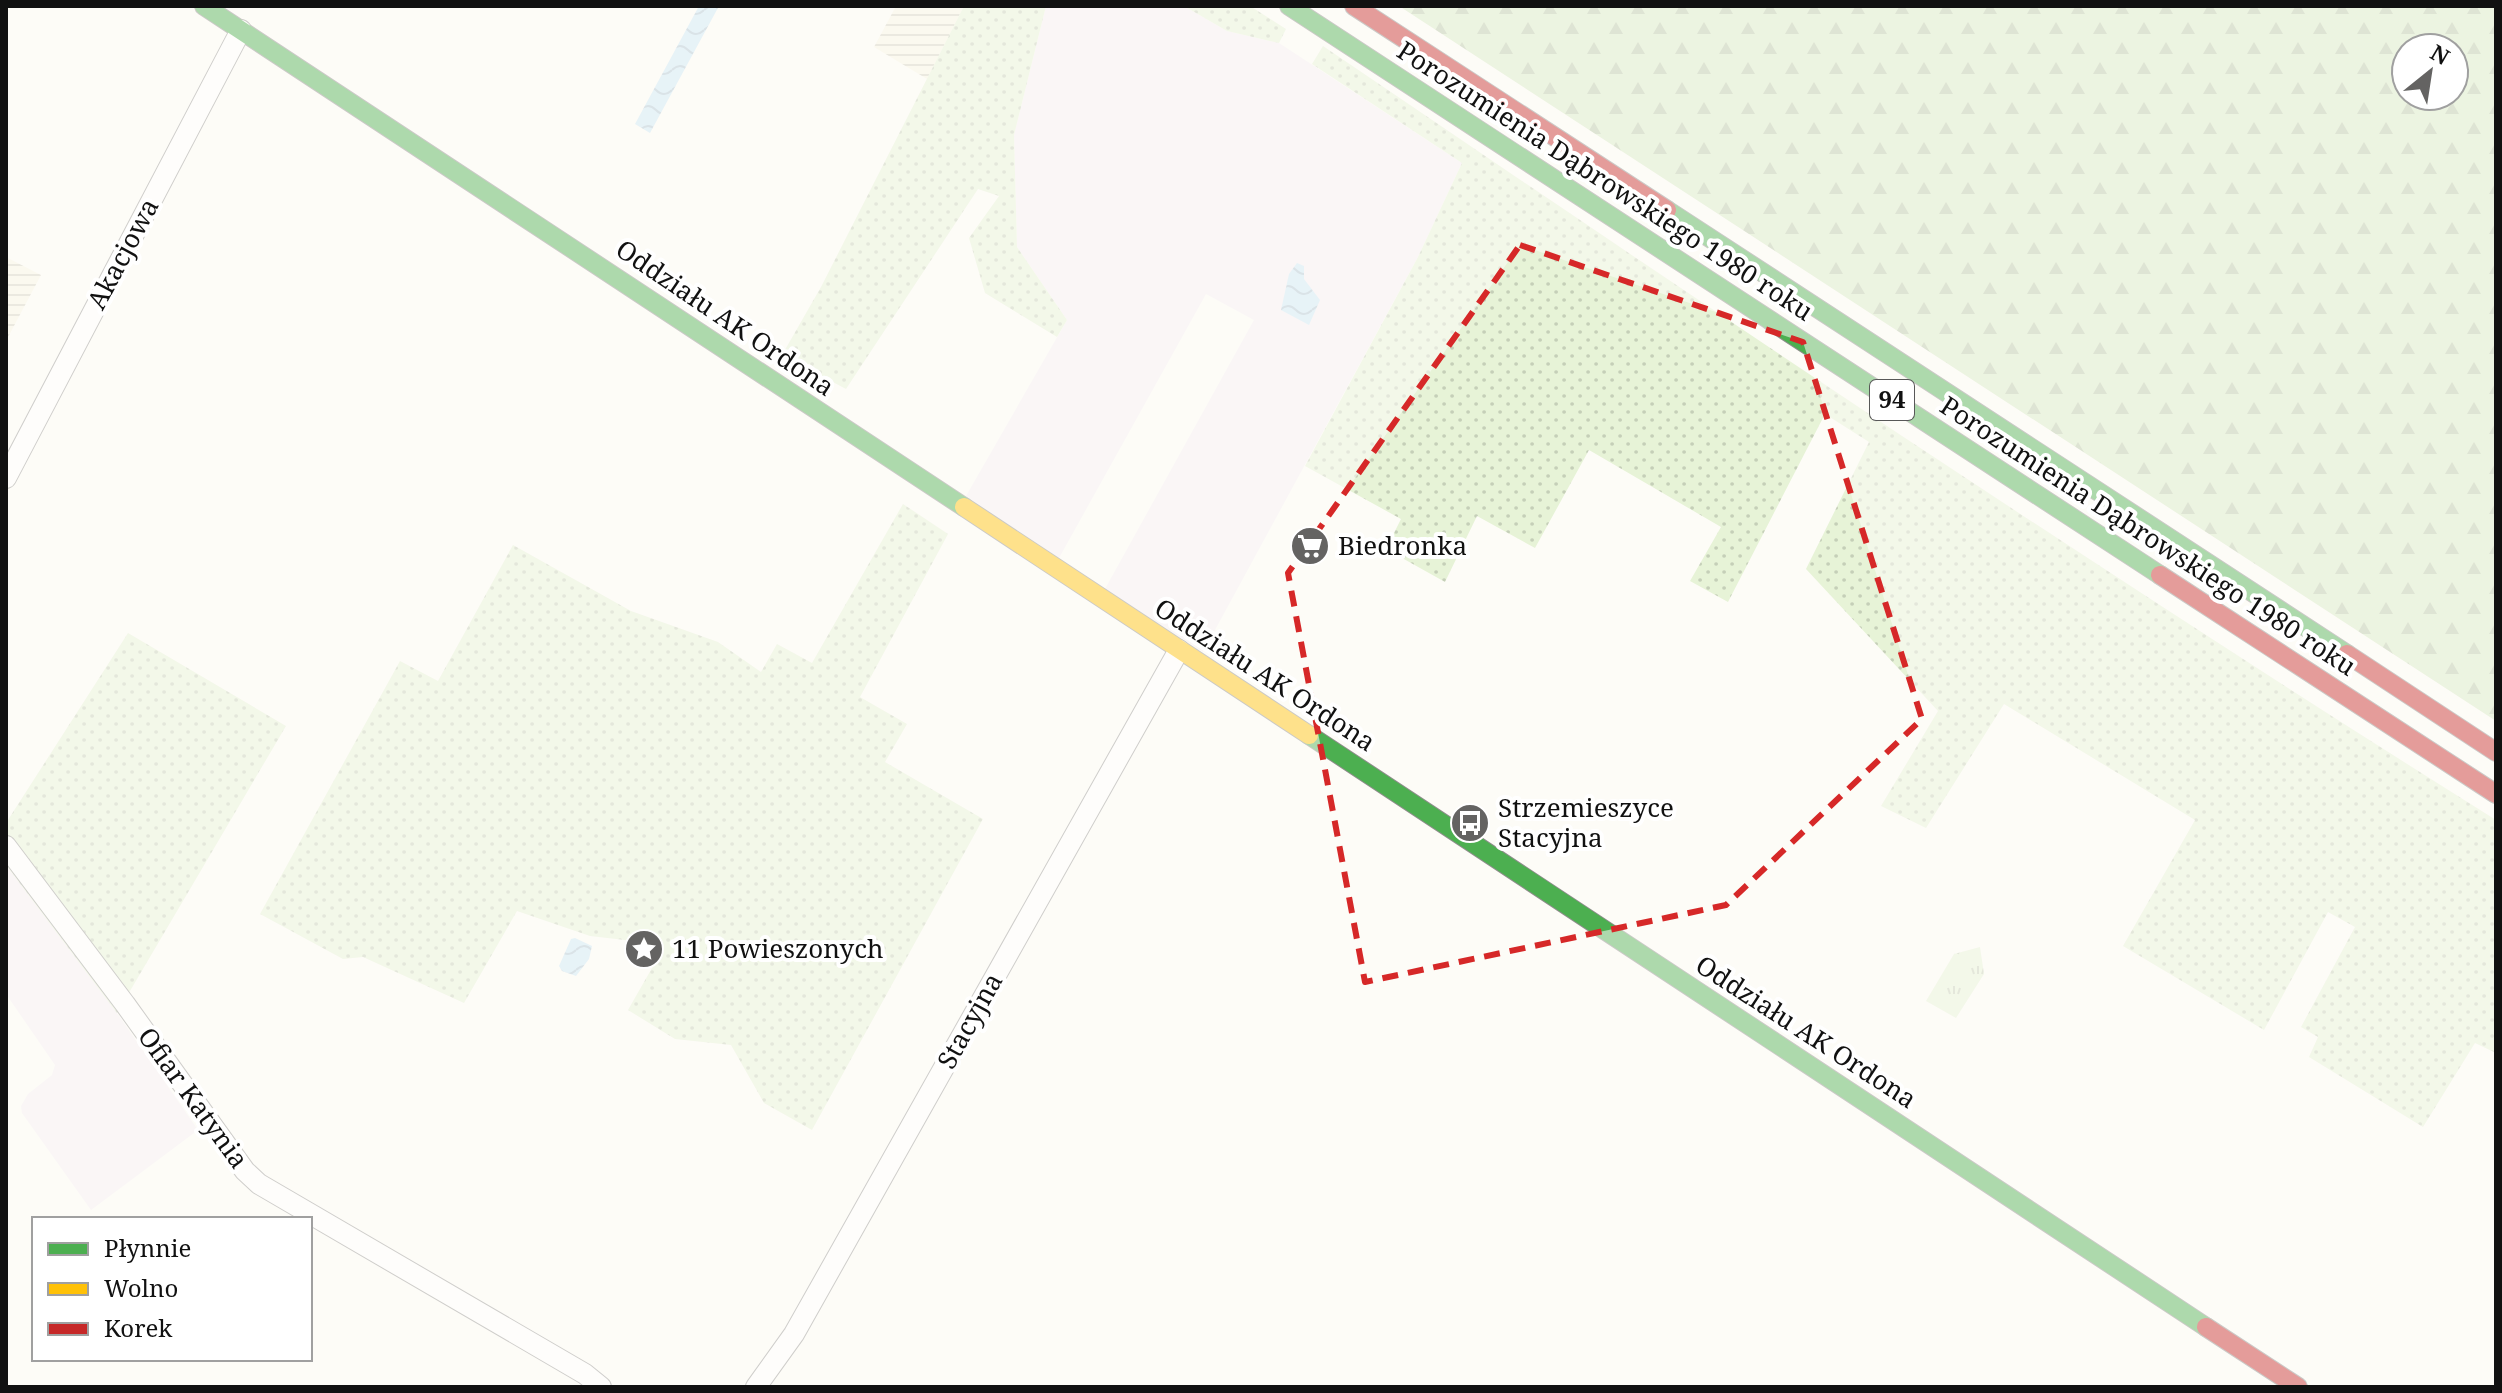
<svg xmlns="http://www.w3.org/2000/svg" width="2502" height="1393" font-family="'Noto Serif',serif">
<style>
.industrial{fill:#f5f0f3}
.farmland{fill:url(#farmland-rules)}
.grass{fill:url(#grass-dots)}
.forest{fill:url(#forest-firs);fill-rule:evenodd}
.park{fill:url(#park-tufts)}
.water{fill:url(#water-waves)}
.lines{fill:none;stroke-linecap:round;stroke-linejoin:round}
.street-casing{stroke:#979795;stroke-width:22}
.fast-casing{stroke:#8e8d8b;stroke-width:20}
.slow-casing{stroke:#8e8d8b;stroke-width:20}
.jam-casing{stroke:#8e8d8b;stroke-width:20}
.street{stroke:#fffffe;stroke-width:20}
.fast{stroke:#4caf50;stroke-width:18}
.slow{stroke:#ffc107;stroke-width:18}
.jam{stroke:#c62828;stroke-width:18}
.marked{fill:none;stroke:#d62828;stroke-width:6;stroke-dasharray:16 10;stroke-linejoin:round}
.labels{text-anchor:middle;stroke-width:8;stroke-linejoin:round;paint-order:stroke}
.shield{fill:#fff;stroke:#585858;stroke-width:2}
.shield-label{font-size:24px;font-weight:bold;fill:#111}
.street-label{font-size:26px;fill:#111;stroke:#fff}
.poi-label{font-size:26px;fill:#111;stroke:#fff;text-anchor:start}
</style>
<defs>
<pattern id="farmland-rules" width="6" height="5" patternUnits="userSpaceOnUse" patternTransform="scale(2)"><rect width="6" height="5" fill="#f9f7e4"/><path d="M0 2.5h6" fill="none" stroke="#d4d3c3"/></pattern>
<pattern id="grass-dots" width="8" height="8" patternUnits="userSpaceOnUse" patternTransform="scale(2)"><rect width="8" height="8" fill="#e7f3d7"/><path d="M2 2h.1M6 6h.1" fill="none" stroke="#c5cfb8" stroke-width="1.8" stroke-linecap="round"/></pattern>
<pattern id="forest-firs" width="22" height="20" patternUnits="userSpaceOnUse" patternTransform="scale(2)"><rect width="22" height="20" fill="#d8eac5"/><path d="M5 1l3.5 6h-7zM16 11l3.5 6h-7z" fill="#b8c8a8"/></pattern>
<pattern id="park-tufts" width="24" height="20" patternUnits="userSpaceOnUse" patternTransform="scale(2)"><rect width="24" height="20" fill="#e7f3d7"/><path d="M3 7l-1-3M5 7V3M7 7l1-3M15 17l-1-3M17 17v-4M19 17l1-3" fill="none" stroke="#c5cfb8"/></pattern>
<pattern id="water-waves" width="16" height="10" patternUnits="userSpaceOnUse" patternTransform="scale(2)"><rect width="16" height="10" fill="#cde8f7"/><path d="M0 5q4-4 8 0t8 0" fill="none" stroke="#afc6d3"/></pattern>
</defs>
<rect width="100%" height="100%" fill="#fdfcf7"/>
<path class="industrial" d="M 1046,6 L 1184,6 L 1227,31 L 1279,43 L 1462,163 L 1418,257 L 1203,652 L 1105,589 L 1254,320 L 1206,294 L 1059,558 L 966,496 L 1067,320 L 1017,247 L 1014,135 Z
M 6,865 L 117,1013 L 198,1130 L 91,1210 L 22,1113 L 21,1106 L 28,1094 L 52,1075 L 55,1065 L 6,994 Z"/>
<path class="farmland" d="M 896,6 L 964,6 L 927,79 L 874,47 Z
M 6,257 L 41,275 L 6,341 Z"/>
<path class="grass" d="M 964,6 L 1046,6 L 1014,135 L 1017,247 L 1067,320 L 1057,337 L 985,293 L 969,238 L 999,196 L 978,189 L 846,389 L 782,355 L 821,287 Z
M 1184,6 L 1250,6 L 1286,29 L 1279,43 L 1227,31 Z
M 1323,46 C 1710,309 2099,571 2496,820 L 2496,1053 L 2475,1043 L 2423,1127 L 2309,1057 L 2318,1037 L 2301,1027 L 2355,927 L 2328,912 L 2264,1030 L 2123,946 L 2195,820 L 2004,704 L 1926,828 L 1881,806 L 1938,711 L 1806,569 L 1869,442 L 1825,414 L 1728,602 L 1690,581 L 1721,527 L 1589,450 L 1535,548 L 1477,516 L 1445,582 L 1386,549 L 1401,519 L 1305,466 L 1418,257 L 1462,163 L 1312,64 Z
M 903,504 L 948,534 L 860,697 L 907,724 L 885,762 L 983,819 L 812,1130 L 764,1103 L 731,1045 L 675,1039 L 628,1010 L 660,954 L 642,942 L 590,936 L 517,911 L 464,1003 L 363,957 L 343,959 L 260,914 L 400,661 L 438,681 L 513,545 L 631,611 L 718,642 L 761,672 L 777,644 L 812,663 Z
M 128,633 L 286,726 L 117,1013 L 6,865 L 6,823 Z"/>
<path class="forest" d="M 1399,6 L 2496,6 L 2496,721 ZM 2406,48 L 2454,48 L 2454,96 L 2406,96 Z"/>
<path class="park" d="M 1980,947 L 1984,974 L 1956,1018 L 1926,1001 L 1954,954 Z"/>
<path class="water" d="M 699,6 L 719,6 L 650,133 L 635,124 Z
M 1297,263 L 1304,266 L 1304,279 L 1320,300 L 1309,325 L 1281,310 L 1289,274 Z
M 575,938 L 592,946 L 589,959 L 576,976 L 562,971 L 559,966 L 571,939 Z"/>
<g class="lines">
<g class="street-casing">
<path id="street" d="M 6,478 L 241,30
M 6,846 L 125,1004 L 245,1171 L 259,1184 L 585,1374 L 601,1387
M 756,1387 L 794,1334 L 1179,650"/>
</g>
<g class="fast-casing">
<path id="fast" d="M 204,6 L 964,507
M 1289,6 L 2160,575
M 1667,210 L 2347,654
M 1309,735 L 2206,1327"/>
</g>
<g class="slow-casing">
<path id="slow" d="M 964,507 L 1309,735"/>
</g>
<g class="jam-casing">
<path id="jam" d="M 1354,6 L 1667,210
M 2160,575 L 2496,794
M 2347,654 L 2496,752
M 2206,1327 L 2298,1387"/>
</g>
<use href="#street" class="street"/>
<use href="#fast" class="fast"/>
<use href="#slow" class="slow"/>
<use href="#jam" class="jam"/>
</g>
<path d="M0 0H2502V1393H0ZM 1520,245 L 1803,342 L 1922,719 L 1726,905 L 1365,982 L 1288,573 Z" fill="#fdfcf7" fill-opacity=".55" fill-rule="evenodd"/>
<path class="marked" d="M 1520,245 L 1803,342 L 1922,719 L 1726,905 L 1365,982 L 1288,573 Z"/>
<defs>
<g id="supermarket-disc" transform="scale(2)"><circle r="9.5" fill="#646362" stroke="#fff"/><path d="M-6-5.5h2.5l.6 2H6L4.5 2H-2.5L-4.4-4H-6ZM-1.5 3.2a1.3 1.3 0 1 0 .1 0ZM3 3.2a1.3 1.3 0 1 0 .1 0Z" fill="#fff"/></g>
<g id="bus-disc" transform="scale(2)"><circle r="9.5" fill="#646362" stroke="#fff"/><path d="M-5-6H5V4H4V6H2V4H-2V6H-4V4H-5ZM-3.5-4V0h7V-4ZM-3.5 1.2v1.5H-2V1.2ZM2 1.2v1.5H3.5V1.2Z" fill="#fff"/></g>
<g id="sight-disc" transform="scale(2)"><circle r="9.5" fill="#646362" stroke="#fff"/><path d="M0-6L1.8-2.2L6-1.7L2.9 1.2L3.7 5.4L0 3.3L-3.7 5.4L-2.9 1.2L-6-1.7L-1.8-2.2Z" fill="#fff"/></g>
</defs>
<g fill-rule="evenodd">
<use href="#supermarket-disc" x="1310" y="546"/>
<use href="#bus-disc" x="1470" y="823"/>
<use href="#sight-disc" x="644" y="949"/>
</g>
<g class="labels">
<rect class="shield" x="1870" y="380" width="44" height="40" rx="6"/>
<g class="shield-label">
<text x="1892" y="408">94</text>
</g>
<g class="street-label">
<text transform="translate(1605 181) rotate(33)" y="9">Porozumienia Dąbrowskiego 1980 roku</text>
<text transform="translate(123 254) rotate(-62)" y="9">Akacjowa</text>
<text transform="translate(725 318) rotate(34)" y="9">Oddziału AK Ordona</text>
<text transform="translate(2148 536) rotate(33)" y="9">Porozumienia Dąbrowskiego 1980 roku</text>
<text transform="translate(1265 675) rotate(33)" y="9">Oddziału AK Ordona</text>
<text transform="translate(970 1021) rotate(-61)" y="9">Stacyjna</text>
<text transform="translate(1806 1032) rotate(33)" y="9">Oddziału AK Ordona</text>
<text transform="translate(193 1098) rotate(54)" y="9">Ofiar Katynia</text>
</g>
<g class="poi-label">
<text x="1338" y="555">Biedronka</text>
<text x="1498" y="817">Strzemieszyce<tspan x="1498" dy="30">Stacyjna</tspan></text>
<text x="672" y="958">11 Powieszonych</text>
</g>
</g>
<rect width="2502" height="1393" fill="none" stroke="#111111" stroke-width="16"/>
<rect x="32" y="1217" width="280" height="144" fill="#ffffff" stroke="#a0a0a0" stroke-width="2"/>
<rect x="48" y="1243" width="40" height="12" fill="#4caf50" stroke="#a0a0a0" stroke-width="2"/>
<text x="104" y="1257" font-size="24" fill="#111111">Płynnie</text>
<rect x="48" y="1283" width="40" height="12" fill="#ffc107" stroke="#a0a0a0" stroke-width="2"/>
<text x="104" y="1297" font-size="24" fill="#111111">Wolno</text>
<rect x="48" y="1323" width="40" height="12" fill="#c62828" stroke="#a0a0a0" stroke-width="2"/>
<text x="104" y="1337" font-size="24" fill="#111111">Korek</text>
<g transform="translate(2430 72) rotate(30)"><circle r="38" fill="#ffffff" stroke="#a0a0a0" stroke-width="2"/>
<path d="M0-6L14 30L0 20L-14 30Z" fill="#646362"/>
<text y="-12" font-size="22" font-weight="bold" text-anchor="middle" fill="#111111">N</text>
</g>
</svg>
